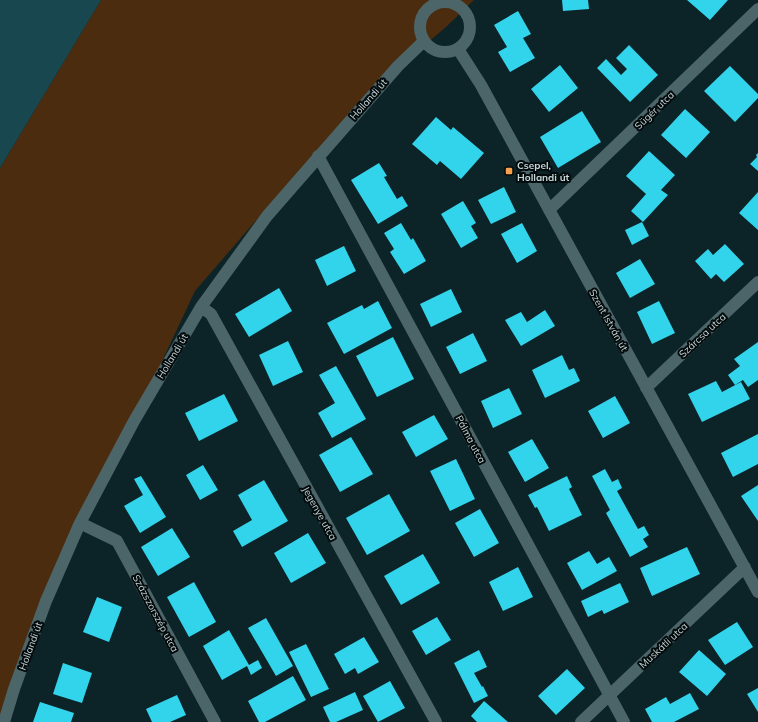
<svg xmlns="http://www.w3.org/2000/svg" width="758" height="722" font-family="Mulish,sans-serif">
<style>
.green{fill:#4b2c0e}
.water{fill:#18474f}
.building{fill:#32d4eb}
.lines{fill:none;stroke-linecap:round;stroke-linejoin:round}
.minor{stroke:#4c6569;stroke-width:12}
.poi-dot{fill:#f9a04d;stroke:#030b0d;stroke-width:1.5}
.labels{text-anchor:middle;stroke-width:4;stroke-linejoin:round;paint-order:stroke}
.street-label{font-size:10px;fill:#c8d6d8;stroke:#030b0d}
.poi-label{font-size:10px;font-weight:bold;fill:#c8d6d8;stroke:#030b0d;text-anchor:start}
</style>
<rect width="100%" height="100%" fill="#0c2327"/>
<path class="green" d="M 101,0 L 474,0 L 447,26 L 357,104 L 195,291 L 134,421 L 80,523 L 0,722 L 0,168 Z"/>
<path class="water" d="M 0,0 L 101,0 L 0,168 Z"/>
<path class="building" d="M 562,0 L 588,0 L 589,9 L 563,11 Z
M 687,0 L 728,0 L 710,20 Z
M 518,11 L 531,34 L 523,38 L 535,58 L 510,72 L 498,52 L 507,47 L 494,25 Z
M 629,45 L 658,75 L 630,102 L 597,68 L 606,59 L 621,75 L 627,69 L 616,58 Z
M 560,65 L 578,88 L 549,112 L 531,89 Z
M 730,66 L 758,94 L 758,98 L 735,122 L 704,91 Z
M 685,109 L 710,132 L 686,158 L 661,135 Z
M 582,111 L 601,142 L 558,168 L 540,137 Z
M 436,117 L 451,130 L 453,127 L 484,153 L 461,179 L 440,161 L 437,165 L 412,144 Z
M 649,151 L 675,175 L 661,190 L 668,195 L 643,222 L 631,211 L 646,194 L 626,176 Z
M 758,153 L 758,171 L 750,164 L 757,157 L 756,155 Z
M 379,163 L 387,176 L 384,177 L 397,199 L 402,196 L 408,206 L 378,224 L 351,180 Z
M 504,187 L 516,212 L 491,224 L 478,200 Z
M 758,192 L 758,230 L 739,213 Z
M 463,201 L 476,223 L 471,226 L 478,238 L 461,248 L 441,214 Z
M 642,222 L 649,236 L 632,245 L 625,230 Z
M 401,223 L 411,240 L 413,238 L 426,261 L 404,274 L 390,252 L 394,249 L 384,233 Z
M 522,223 L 537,251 L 517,263 L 501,234 Z
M 725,244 L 744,264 L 724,282 L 716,274 L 711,279 L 695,261 L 708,249 L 713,255 Z
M 344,246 L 356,271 L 327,286 L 315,260 Z
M 640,259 L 655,284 L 630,298 L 616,273 Z
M 279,288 L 292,311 L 249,337 L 235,314 Z
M 451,289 L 462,312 L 431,327 L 420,304 Z
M 378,301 L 392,328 L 344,354 L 327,323 L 362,305 L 364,309 Z
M 659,301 L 675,333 L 652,344 L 637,312 Z
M 545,310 L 555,326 L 521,346 L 505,320 L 521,312 L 527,322 Z
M 473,333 L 487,361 L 460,374 L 446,347 Z
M 393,337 L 414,379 L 377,397 L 356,356 Z
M 288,341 L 303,372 L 273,386 L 259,355 Z
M 758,342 L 758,380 L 748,387 L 743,380 L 735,385 L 728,375 L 740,366 L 734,359 Z
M 562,355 L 569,370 L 574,368 L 580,381 L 545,398 L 532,370 Z
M 336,366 L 366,419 L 332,438 L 318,413 L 335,403 L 319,375 Z
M 716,381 L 722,392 L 741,382 L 750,399 L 702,422 L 688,394 Z
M 509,388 L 522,414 L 493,428 L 481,401 Z
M 224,394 L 238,421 L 199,441 L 185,413 Z
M 615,396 L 630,423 L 603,438 L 588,411 Z
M 434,415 L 448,439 L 416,457 L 402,432 Z
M 758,434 L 758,464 L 733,477 L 721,453 Z
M 351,437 L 373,474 L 340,492 L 319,455 Z
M 532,439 L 549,468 L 525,482 L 508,452 Z
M 456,459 L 475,499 L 450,511 L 430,471 Z
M 203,465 L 218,490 L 200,500 L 186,475 Z
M 605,469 L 612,482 L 618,479 L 622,488 L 617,491 L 638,529 L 644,526 L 649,535 L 643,539 L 648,547 L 630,557 L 606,513 L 610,510 L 592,476 Z
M 141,476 L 166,517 L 140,533 L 124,506 L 143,495 L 134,479 Z
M 567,476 L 572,487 L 569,489 L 582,515 L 549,531 L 537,507 L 535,508 L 528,495 Z
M 264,480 L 288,521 L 242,547 L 233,531 L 252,520 L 238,495 Z
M 758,485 L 758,521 L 741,496 Z
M 389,494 L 410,531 L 367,555 L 346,518 Z
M 480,509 L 499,543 L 474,557 L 455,523 Z
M 172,528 L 190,557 L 158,576 L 141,547 Z
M 308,533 L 326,563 L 291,583 L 274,553 Z
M 687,547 L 700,574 L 652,596 L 640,568 Z
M 589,551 L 597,564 L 609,557 L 617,571 L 582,590 L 567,563 Z
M 423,554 L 440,583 L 401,605 L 384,576 Z
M 518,567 L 533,597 L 503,611 L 489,582 Z
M 194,582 L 216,622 L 189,637 L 167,597 Z
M 620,583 L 629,602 L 604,614 L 602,610 L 588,617 L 581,601 Z
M 97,597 L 122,607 L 109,642 L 83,632 Z
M 437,617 L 451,640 L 426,655 L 412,631 Z
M 266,618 L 293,666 L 276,676 L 248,628 Z
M 737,622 L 753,647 L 725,665 L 708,640 Z
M 229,630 L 249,665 L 258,660 L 262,668 L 251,675 L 247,666 L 222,680 L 203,646 Z
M 364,637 L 379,662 L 358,674 L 355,668 L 345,674 L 334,654 Z
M 306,644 L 329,689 L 311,697 L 289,652 Z
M 479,650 L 487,667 L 474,673 L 482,687 L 483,686 L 488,696 L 474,703 L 454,663 Z
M 699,650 L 726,674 L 707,696 L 679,672 Z
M 63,663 L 92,673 L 82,703 L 53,694 Z
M 567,669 L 585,688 L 556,715 L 538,696 Z
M 293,676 L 306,700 L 265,722 L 259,722 L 248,701 Z
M 390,681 L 405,708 L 378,722 L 363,696 Z
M 758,688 L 758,712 L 747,694 Z
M 355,692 L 363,710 L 336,722 L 330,722 L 323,707 Z
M 690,693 L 699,709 L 674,722 L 652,722 L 645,709 L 666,697 L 670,704 Z
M 177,695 L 186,715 L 170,722 L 152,722 L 146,709 Z
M 484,701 L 508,722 L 477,722 L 471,716 Z
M 40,702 L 74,713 L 71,722 L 33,722 Z"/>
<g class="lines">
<path class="minor" d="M420 27a25 25 0 1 1 50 0a25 25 0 1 1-50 0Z
M 458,49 L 481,85 L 758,592
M 318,156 L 624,722
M 549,210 L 758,9
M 201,307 L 211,314 L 436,722
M 646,388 L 758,282
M 80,523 L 117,541 L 215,722
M 4,722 L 14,689 L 46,601 L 80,523 L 134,421 L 201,307 L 267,216 L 398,66 L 424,41
M 581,722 L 745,567"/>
</g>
<rect class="poi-dot" x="505" y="167" width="8" height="8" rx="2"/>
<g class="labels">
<g class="street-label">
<text transform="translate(368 99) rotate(-49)" y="4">Hollandi út</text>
<text transform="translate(654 110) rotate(-44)" y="4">Sügér utca</text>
<text transform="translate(609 320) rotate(61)" y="4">Szent István út</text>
<text transform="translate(702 335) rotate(-43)" y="4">Szárcsa utca</text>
<text transform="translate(172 356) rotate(-59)" y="4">Hollandi út</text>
<text transform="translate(471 439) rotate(62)" y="4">Pálma utca</text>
<text transform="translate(320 513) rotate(61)" y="4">Jegenye utca</text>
<text transform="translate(156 613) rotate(62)" y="4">Százszorszép utca</text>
<text transform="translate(663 645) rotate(-43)" y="4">Muskátli utca</text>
<text transform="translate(30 646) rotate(-70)" y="4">Hollandi út</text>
</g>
<g class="poi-label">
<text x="517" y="169">Csepel,<tspan x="517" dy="12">Hollandi út</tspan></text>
</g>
</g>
</svg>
